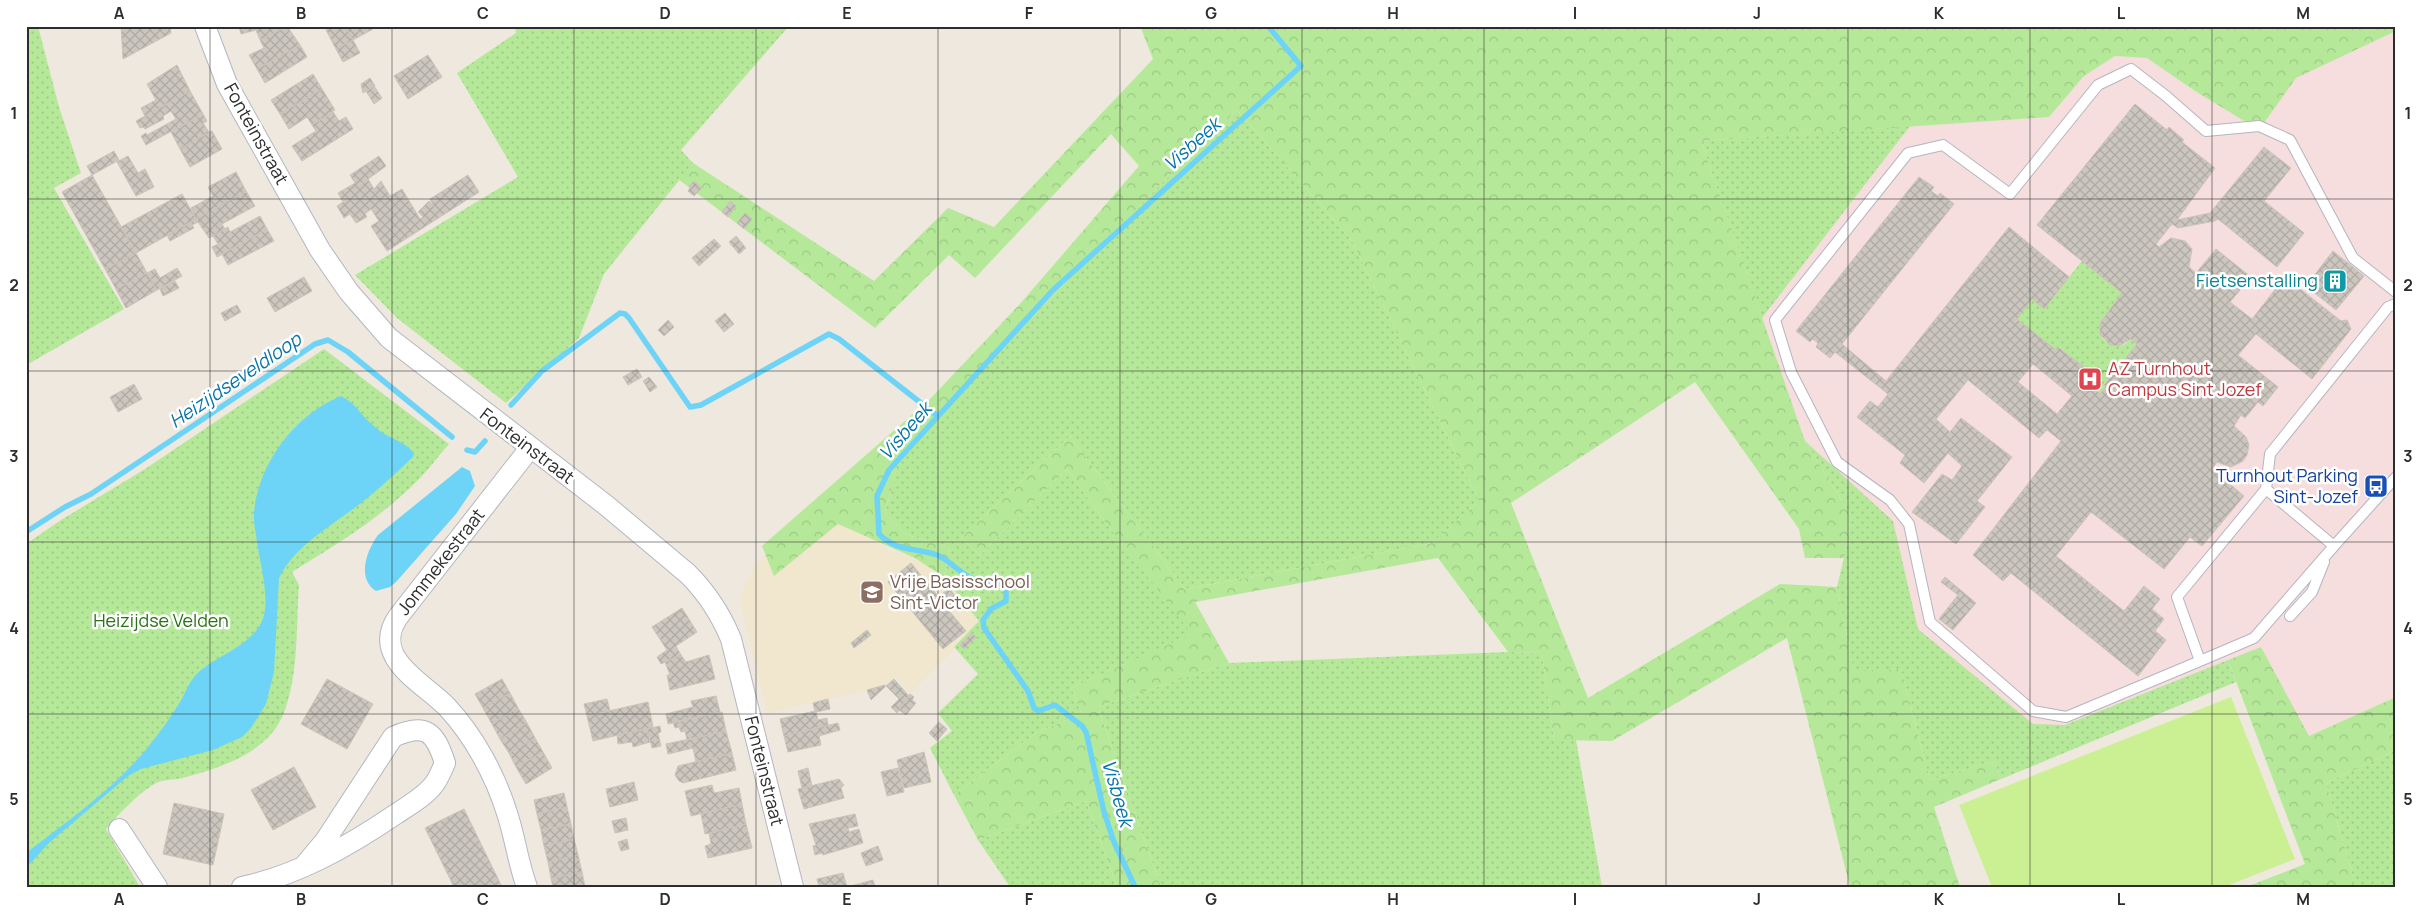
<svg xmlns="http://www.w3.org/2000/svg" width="2422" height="913" font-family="Manrope,sans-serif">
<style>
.education{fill:#f1e6ce}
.medical{fill:#f6ddde}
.grass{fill:url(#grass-dots)}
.forest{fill:url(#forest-crowns)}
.pitch{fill:#cbf094}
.water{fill:#6dd4f7}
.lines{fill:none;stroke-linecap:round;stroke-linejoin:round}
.stream{stroke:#6dd4f7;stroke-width:5.5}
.building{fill:url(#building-cross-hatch);stroke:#cbc4b8;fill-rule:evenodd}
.lane-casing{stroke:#b3b6c1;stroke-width:12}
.street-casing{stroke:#b3b6c1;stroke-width:22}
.lane{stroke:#fff;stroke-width:10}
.street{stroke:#fff;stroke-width:20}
.grid{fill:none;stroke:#2d2d2d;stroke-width:1;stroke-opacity:0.55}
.labels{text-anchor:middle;stroke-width:5;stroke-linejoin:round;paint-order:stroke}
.street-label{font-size:18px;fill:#2d2d2d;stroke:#fff}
.culture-label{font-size:18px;fill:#0d838f;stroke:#fff;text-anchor:end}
.health-label{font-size:18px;fill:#be3a42;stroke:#fff;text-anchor:start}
.transit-label{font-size:18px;fill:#164399;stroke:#fff;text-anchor:end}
.education-label{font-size:18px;fill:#785e54;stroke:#fff;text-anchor:start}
.park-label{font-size:18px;fill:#2a7216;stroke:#fff}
.water-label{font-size:19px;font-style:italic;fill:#0574aa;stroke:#fff}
.neatline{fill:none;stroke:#2d2d2d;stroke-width:2}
.grid-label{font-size:16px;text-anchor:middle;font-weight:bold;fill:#2d2d2d}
</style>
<defs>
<pattern id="grass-dots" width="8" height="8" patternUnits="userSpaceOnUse" patternTransform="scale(1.25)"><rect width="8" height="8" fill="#b5e999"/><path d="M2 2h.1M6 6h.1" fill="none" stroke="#9cc884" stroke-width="1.8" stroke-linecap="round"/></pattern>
<pattern id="forest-crowns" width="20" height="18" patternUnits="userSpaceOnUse" patternTransform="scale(1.25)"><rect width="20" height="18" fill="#b5e999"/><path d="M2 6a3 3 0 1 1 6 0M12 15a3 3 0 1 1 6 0" fill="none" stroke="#9cc884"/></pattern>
<pattern id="building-cross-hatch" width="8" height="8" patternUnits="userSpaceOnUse" patternTransform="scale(1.25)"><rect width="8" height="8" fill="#cbc6be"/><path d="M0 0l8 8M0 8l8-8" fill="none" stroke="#afaaa4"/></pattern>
</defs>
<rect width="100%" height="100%" fill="#efe8df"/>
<path class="education" d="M 874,471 L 873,536 L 877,543 L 893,552 L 931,558 L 977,617 L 979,625 L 910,694 L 896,677 L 886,686 L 767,713 L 739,597 L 757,562 Z"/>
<path class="medical" d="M 2396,31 L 2396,697 L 2309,736 L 2261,647 L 2228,660 L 2236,682 L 2001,779 L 1837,587 L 1844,558 L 1851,516 L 1805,441 L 1701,141 L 2049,117 L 2084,76 L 2115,56 L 2147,58 L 2195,91 L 2259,129 L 2296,78 Z"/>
<path class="grass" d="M 26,26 L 38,26 L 59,107 L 81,173 L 54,188 L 124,309 L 30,363 L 26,358 Z
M 515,26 L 789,26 L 681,150 L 693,163 L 604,274 L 579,338 L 506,403 L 397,318 L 355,275 L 518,177 L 457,73 L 516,33 Z
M 1237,110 L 1351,239 L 1479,501 L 1432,543 L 1185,589 L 1070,436 L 961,538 L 980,555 L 1067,469 L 1106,523 L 1193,634 L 1071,688 L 1082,714 L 1037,732 L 954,795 L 930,748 L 952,731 L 938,713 L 978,674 L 954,647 L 979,621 L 944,577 L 950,548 L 905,534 L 885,513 L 900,455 L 1157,188 Z
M 1910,126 L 1762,318 L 1701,141 Z
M 2082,261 L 2122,293 L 2100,323 L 2103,339 C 2111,348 2122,349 2131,339 L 2137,344 L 2104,384 L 2106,386 L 2100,394 L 2085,381 L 2091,373 L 2059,347 L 2056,350 L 2017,319 L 2032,299 L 2044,308 Z
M 324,349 L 449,444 C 439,455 430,468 419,479 C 382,517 336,545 292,572 L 299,585 C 296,625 299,671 285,710 C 271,751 224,767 186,777 C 177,780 164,779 156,783 C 137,794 120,813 106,829 L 140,887 L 26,887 L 26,544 L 61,520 L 145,469 Z
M 1805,441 L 1893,521 L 1918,629 L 2033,724 L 2065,725 L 2228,660 L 2236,682 L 2001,779 L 1994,761 L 1930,780 L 1901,669 L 1854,672 L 1837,587 L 1844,558 L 1851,516 Z
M 1508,652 L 1542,653 L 1554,740 L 1576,740 L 1602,887 L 1161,887 L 1098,707 L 1229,663 Z
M 2396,750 L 2396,887 L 2356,887 L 2326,783 Z
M 1086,801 L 1117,887 L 1010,887 L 978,840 Z"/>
<path class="forest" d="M 1140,26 L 2396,26 L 2396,31 L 2296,78 L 2259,130 L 2195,91 L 2147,58 L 2115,56 L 2084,76 L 2049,117 L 1701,141 L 1805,441 L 1851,516 L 1844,558 L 1805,558 L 1799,529 L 1695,382 L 1511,503 L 1588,698 L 1780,584 L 1837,587 L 1854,671 L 1901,669 L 1930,780 L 1994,761 L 2001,779 L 1934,807 L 1960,887 L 1850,887 L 1787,638 L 1612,741 L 1554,740 L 1542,653 L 1508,652 L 1438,558 L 1195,602 L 1229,663 L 1098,707 L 1161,887 L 1117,887 L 1086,801 L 978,840 L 954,795 L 1037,732 L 1082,714 L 1071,688 L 1192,634 L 1106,523 L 1067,469 L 980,555 L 961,538 L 1070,436 L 1185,589 L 1432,543 L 1479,501 L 1351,239 L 1237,110 L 1157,188 L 900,455 L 885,513 L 905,534 L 950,548 L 944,577 L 915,558 L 838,524 L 774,576 L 762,546 L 930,399 L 1019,305 L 1139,166 L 1111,134 L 975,278 L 949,255 L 875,328 L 678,179 L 693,163 L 874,281 L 948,208 L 994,227 L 1153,59 Z
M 2261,647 L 2309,736 L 2396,697 L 2396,750 L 2326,783 L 2356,887 L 2246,887 L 2305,864 L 2228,660 Z"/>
<path class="pitch" d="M 2231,697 L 2295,859 L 2224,887 L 1992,887 L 1959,805 Z"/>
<path class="water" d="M 341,396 C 356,403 362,417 375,427 C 387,438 403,440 414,453 L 413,457 C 396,473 379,489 361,503 C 333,525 295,545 279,578 L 274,672 L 266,704 L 251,728 L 242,737 L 213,750 L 141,769 L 128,776 L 49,843 L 26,868 L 26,853 C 69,820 115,788 149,746 C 160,732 171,717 180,702 C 185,694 188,684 195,676 C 213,656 250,648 262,621 C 271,601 260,564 257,542 C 256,533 253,522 254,512 C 259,462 295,415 341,396 Z
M 462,467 L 470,471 L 475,486 L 456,514 L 396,582 L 390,587 L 376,591 C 356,578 367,550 378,535 Z"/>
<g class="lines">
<path class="stream" d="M 511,405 L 542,371 L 620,313 L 625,314 L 629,318 L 690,407 L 701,405 L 829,334 L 839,339 L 935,414
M 467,450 L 475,452 L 485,441
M 26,532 L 65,507 L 91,494 L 315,344 L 328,340 L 348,352 L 452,437
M 1135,887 L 1114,842 L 1104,812 L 1086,732 L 1082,726 L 1055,705 L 1038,711 L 1034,708 L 1028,691 L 984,628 L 983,620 L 991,609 L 1006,601 L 1006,587 C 996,582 986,584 976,580 C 961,575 951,561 937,555 C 916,548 895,551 879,534 L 877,496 L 889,470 L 1053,290 L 1301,66 L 1268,26"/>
</g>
<path class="building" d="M 121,26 L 170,26 L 171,33 L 123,59 Z
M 239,26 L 288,26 L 260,40 L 256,30 L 241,34 Z
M 287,26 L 300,45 L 257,69 L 249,55 L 264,48 L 260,40 Z
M 334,26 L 345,26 L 353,40 L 336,49 L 326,30 Z
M 345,26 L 371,26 L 373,29 L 353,40 Z
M 353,40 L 360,53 L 343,62 L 336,49 Z
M 300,45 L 307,57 L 265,83 L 257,69 Z
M 428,55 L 442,77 L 408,99 L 394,76 Z
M 177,65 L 190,91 L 145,116 L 141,108 L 156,100 L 147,84 Z
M 313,74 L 322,89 L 280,114 L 271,100 Z
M 370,78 L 375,86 L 363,93 L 361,84 Z
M 374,86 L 382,98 L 374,104 L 366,91 Z
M 322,89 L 335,110 L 312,125 L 307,117 L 289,129 L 280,114 Z
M 190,91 L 203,114 L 146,145 L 141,136 L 146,133 L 147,135 L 176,119 L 171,111 L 163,116 L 164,119 L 145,129 L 143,127 L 140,128 L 136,121 Z
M 2135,104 L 2167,130 L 2169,127 L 2184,140 L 2182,142 L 2215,168 L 2177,220 L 2210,213 L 2264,147 L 2291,168 L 2264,201 L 2304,233 L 2277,267 L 2218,219 L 2215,221 L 2178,228 L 2172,224 L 2156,244 L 2159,247 L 2171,238 L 2185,241 L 2192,249 L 2189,267 L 2196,273 L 2216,249 L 2251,277 L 2230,302 L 2252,319 L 2285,277 L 2341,321 L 2347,320 L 2351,329 L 2312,379 L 2256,334 L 2238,355 L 2278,387 L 2263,406 L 2258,402 L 2245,418 L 2241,415 L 2234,426 L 2246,437 L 2249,445 L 2247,455 L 2243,461 L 2231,467 L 2217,462 L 2212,469 L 2244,496 L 2202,546 L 2190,537 L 2164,569 L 2091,512 L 2056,556 L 2124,611 L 2144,586 L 2160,599 L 2152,609 L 2164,619 L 2155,631 L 2166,640 L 2138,676 L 2011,573 L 2003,581 L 1973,555 L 2061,441 L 2047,430 L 2039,438 L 1968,380 L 1936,419 L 1950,432 L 1961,418 L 2012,457 L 1977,501 L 1985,507 L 1956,544 L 1912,512 L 1942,474 L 1952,480 L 1962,466 L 1948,453 L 1924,483 L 1900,463 L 1905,455 L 1857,417 L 1870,401 L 1878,407 L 1888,394 L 1835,352 L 1830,358 L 1816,347 L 1818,343 L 1813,339 L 1810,342 L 1796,331 L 1919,177 L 1934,187 L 1931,191 L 1938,196 L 1940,193 L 1954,204 L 1842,344 L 1886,381 L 2009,227 L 2069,277 L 2044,309 L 2032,299 L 2017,319 L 2056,350 L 2058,347 L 2092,373 L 2085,381 L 2100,394 L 2106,386 L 2104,385 L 2137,344 L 2131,339 L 2119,346 L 2110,345 L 2100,334 L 2100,323 L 2122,293 L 2037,225 ZM 2033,364 L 2072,396 L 2057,414 L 2018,382 Z
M 333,112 L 339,121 L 346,117 L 353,129 L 302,161 L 292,146 L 316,131 L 312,125 Z
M 203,114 L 207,121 L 203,123 L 209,132 L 212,131 L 180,149 L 171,132 Z
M 212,131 L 222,149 L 190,167 L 180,149 Z
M 114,151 L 119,160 L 92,175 L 87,166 Z
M 128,156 L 138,173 L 145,169 L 154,187 L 136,196 L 117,162 Z
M 379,156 L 386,166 L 360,185 L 368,179 L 374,189 L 381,181 L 390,196 L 402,189 L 420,219 L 423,217 L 418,212 L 429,201 L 434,207 L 430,199 L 468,175 L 479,192 L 387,251 L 371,226 L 379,221 L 371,209 L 365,214 L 367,217 L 356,223 L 350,214 L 344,218 L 337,206 L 343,202 L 338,193 L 355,183 L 350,175 Z
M 236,172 L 246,191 L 196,219 L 191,208 L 213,196 L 208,187 Z
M 92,175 L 136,253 L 105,269 L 62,192 Z
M 694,181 L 702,188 L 694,196 L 688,191 L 690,188 L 689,186 Z
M 246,191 L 255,206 L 222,224 L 225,229 L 209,238 L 198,222 L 192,225 L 194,228 L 170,241 L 167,235 Z
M 182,194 L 196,219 L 136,253 L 121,227 Z
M 730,201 L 736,206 L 728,217 L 722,212 Z
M 745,213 L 752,219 L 744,229 L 737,223 Z
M 260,216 L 267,229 L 217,257 L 212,247 L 218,244 L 213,236 L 228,227 L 230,232 Z
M 267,229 L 274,241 L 228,265 L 222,254 Z
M 736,236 L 746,248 L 739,254 L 729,242 Z
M 714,239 L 721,246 L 699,266 L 692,258 Z
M 2333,251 L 2364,276 L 2336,310 L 2306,286 Z
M 136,253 L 147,273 L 116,289 L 105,269 Z
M 177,268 L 182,276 L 157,290 L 147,273 L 155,269 L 160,278 Z
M 147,273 L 157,290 L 126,308 L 116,289 Z
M 304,277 L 312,291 L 275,312 L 267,298 Z
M 175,281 L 179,288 L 163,296 L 160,289 Z
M 237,305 L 241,312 L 225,321 L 221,313 Z
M 725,313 L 734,324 L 724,332 L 715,321 Z
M 668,320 L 674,327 L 664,336 L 658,330 Z
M 637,369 L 642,377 L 628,385 L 623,377 Z
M 649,377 L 657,387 L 650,392 L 643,381 Z
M 134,384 L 142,399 L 118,412 L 110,397 Z
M 911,563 L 942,601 L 944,600 L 941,595 L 949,588 L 959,601 L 951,608 L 948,604 L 945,606 L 966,631 L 943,649 L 888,582 Z
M 1945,577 L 1976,603 L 1953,630 L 1939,619 L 1958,595 L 1941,582 Z
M 682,608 L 697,632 L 676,646 L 681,655 L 661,664 L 657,657 L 667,650 L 652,627 Z
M 867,630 L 871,635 L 854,648 L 851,643 Z
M 972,633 L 976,637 L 964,649 L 960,645 Z
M 681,655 L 686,662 L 709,655 L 715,679 L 670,690 L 667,675 L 670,675 L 665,662 Z
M 327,679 L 373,704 L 347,749 L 301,724 Z
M 502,679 L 510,693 L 483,708 L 475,694 Z
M 894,679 L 909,696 L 897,713 L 891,707 L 899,699 L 886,686 Z
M 885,685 L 885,687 L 871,700 L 867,690 Z
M 510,693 L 518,708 L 492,724 L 483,708 Z
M 910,694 L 914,697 L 912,700 L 916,703 L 906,715 L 899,710 Z
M 716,696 L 720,712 L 668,724 L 666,714 L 693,707 L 691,701 Z
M 607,699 L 610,711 L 587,716 L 584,704 Z
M 828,699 L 830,709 L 816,712 L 818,720 L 827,718 L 828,725 L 784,736 L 780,719 L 815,711 L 813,703 Z
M 648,702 L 653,727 L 593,741 L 587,716 Z
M 518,708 L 527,723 L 500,739 L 492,724 Z
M 722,712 L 726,731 L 687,740 L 685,731 L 681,732 L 679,727 L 675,728 L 673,722 Z
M 939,722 L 947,729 L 937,741 L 929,733 Z
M 527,723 L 535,738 L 509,753 L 500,739 Z
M 838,723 L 840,730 L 819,736 L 821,745 L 788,752 L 784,736 Z
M 660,726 L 661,732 L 658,733 L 661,746 L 652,748 L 647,729 Z
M 647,729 L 650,742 L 633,747 L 632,742 L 618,744 L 617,735 Z
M 726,731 L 732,753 L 696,762 L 693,748 L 668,754 L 666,744 Z
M 535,738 L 543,752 L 516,767 L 509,753 Z
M 543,752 L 552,768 L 526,784 L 516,767 Z
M 924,752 L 931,782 L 904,788 L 897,760 Z
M 732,753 L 736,770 L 683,783 L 679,781 L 675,775 L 678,766 Z
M 294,767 L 316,807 L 273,830 L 251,790 Z
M 808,768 L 812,786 L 802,788 L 798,771 Z
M 898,768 L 904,792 L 887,796 L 881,772 Z
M 839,779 L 844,785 L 841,788 L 844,798 L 804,809 L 798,789 Z
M 634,782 L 638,800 L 610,807 L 606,789 Z
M 712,785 L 714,793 L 739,788 L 742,804 L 691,816 L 685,791 Z
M 564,793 L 567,807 L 537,814 L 534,800 Z
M 174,803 L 224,814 L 213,865 L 163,854 Z
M 742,804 L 746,824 L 705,834 L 701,814 Z
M 567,807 L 571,824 L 541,830 L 537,814 Z
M 464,809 L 502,887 L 454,887 L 425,828 Z
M 855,814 L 858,826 L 848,828 L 849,832 L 859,829 L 863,843 L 823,855 L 822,853 L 815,855 L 813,846 L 816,845 L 809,824 Z
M 626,818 L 628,830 L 615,833 L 612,821 Z
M 571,824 L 574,839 L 544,846 L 541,830 Z
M 746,824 L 752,848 L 708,858 L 705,846 L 711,844 L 709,833 Z
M 574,839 L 578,855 L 548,862 L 544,846 Z
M 627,839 L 629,849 L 621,851 L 618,842 Z
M 878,846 L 883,860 L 866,866 L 861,853 Z
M 578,855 L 582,872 L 551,878 L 548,862 Z
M 582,872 L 585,887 L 553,887 L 551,878 Z
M 843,873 L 847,887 L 873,880 L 875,887 L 819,887 L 817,879 Z"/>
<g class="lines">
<g class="lane-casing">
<path id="lane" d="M 2396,304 L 2388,307 L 2270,454 L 2266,489 L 2334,546 L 2396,477
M 2266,489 L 2177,597 L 2200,661 L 2066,717 L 2033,711 L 1930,622 L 1909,524 L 1890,500 L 1837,462 L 1791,372 L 1775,320 L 1908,153 L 1943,145 L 2010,194 L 2098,85 L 2131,69 L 2166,96 L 2206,131 L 2259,126 L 2290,140 L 2353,258 L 2396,292
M 2290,616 L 2312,592 L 2324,562
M 2200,661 L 2254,638 L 2334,546"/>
</g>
<g class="street-casing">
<path id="street" d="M 205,26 L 227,84 L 320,250 L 349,292 L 389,338 L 607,506 L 688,574 C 707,593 721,615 731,639 L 793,887
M 119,829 L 157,887
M 242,887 C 298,875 349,846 396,814 C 408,806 426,796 435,783 C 439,777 442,770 445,763 C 435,732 426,722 393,737 L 325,841 L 304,866
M 527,887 C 518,863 515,837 507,813 C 495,775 474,736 447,707 C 424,683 370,658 398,617 L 530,448"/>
</g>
<use href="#lane" class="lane"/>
<use href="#street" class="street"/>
</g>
<path class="grid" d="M 210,26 L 210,887M 392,26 L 392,887M 574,26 L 574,887M 756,26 L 756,887M 938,26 L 938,887M 1120,26 L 1120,887M 1302,26 L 1302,887M 1484,26 L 1484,887M 1666,26 L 1666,887M 1848,26 L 1848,887M 2030,26 L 2030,887M 2212,26 L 2212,887M 26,199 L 2396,199M 26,371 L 2396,371M 26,542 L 2396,542M 26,714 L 2396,714"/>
<defs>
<g id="building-square" transform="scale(1.25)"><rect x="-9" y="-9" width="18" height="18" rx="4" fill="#0f9aa8" stroke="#fff"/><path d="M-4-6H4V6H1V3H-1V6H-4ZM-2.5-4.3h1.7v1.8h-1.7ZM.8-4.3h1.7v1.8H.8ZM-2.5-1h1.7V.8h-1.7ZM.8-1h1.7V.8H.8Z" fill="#fff"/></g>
<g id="hospital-square" transform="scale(1.25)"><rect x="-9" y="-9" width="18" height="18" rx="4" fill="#e0444e" stroke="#fff"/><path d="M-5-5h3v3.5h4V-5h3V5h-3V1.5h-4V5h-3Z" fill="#fff"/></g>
<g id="bus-square" transform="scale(1.25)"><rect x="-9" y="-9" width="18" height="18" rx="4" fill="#1a4fb4" stroke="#fff"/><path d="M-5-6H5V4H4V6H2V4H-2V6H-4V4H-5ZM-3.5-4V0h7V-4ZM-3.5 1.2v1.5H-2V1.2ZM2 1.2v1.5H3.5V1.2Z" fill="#fff"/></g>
<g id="school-square" transform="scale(1.25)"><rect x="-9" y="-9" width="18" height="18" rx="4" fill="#8d6e63" stroke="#fff"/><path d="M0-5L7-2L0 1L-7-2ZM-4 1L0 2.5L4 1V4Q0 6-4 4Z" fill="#fff"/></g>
</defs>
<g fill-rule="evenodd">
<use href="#building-square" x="2335" y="281"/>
<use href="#hospital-square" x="2090" y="379"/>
<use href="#bus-square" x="2376" y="486"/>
<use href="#school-square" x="872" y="592"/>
</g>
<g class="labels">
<g class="street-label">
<text transform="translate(256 134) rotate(61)" y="6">Fonteinstraat</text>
<text transform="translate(527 446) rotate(37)" y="6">Fonteinstraat</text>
<text transform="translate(441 562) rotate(-52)" y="6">Jommekestraat</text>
<text transform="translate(764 771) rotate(76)" y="6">Fonteinstraat</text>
</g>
<g class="culture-label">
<text x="2318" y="287">Fietsenstalling</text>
</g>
<g class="health-label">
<text x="2108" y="375">AZ Turnhout<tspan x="2108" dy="21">Campus Sint Jozef</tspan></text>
</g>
<g class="transit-label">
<text x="2358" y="482">Turnhout Parking<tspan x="2358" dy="21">Sint-Jozef</tspan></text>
</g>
<g class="education-label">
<text x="890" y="588">Vrije Basisschool<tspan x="890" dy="21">Sint-Victor</tspan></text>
</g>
<g class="park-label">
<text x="161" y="627">Heizijdse Velden</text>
</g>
<g class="water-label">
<text transform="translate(1192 144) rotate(-42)" y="7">Visbeek</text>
<text transform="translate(235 380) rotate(-34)" y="7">Heizijdseveldloop</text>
<text transform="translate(905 431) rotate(-49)" y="7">Visbeek</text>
<text transform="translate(1118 793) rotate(74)" y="7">Visbeek</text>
</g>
</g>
<rect width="2422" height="913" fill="none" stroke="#ffffff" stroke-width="55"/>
<rect x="28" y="28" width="2366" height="858" class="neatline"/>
<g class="grid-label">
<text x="119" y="19">A</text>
<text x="301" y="19">B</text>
<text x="483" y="19">C</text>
<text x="665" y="19">D</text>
<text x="847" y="19">E</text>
<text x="1029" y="19">F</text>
<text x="1211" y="19">G</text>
<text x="1393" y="19">H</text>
<text x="1575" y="19">I</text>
<text x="1757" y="19">J</text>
<text x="1939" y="19">K</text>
<text x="2121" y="19">L</text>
<text x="2303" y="19">M</text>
<text x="14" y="119">1</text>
<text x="2408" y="119">1</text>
<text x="14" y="291">2</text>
<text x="2408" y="291">2</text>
<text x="14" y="462">3</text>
<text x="2408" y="462">3</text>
<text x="14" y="634">4</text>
<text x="2408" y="634">4</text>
<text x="14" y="805">5</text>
<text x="2408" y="805">5</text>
<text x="119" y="905">A</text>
<text x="301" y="905">B</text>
<text x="483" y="905">C</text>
<text x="665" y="905">D</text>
<text x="847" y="905">E</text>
<text x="1029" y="905">F</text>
<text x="1211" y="905">G</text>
<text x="1393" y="905">H</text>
<text x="1575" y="905">I</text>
<text x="1757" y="905">J</text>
<text x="1939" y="905">K</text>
<text x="2121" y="905">L</text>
<text x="2303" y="905">M</text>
</g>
</svg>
